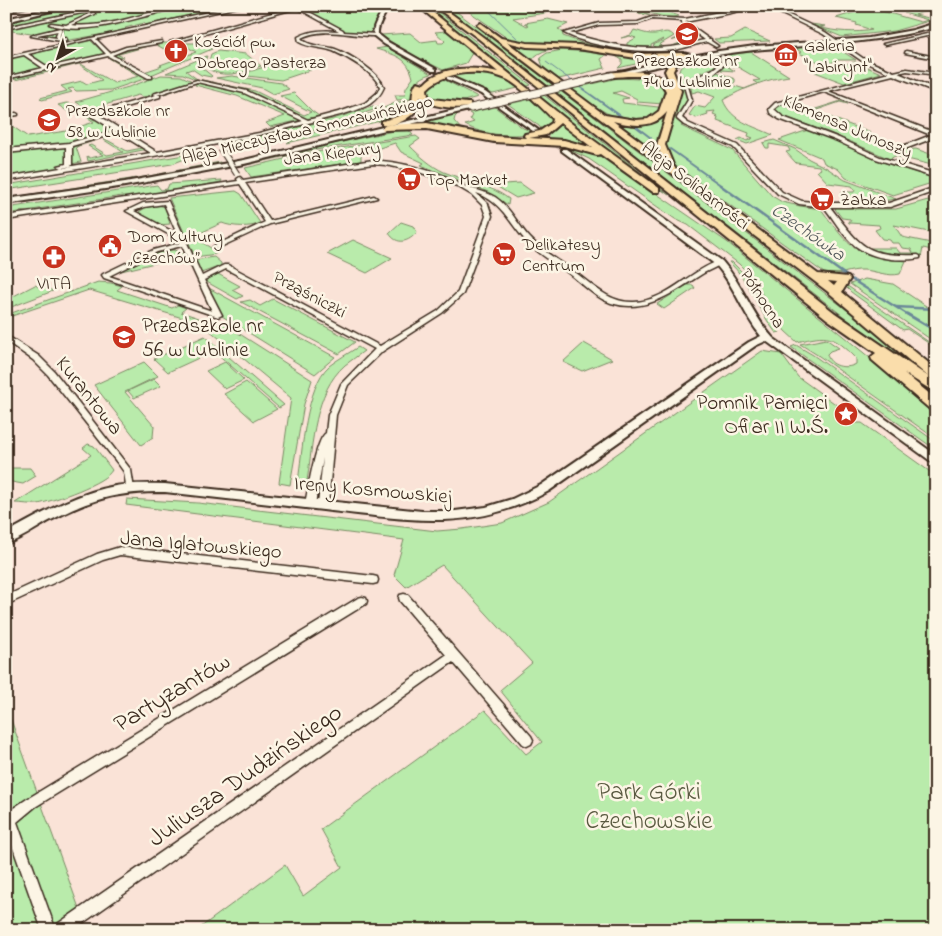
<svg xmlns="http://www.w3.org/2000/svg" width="942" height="936" font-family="'Indie Flower',sans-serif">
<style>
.green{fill:#b9ebab;stroke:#7a8a64}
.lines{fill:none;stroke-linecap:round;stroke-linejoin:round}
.stream-far3{stroke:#6b8898;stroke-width:1}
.stream-far2{stroke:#6b8898;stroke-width:2}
.stream-far1{stroke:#6b8898;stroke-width:2.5}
.stream{stroke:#6b8898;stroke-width:3}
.minor-tunnel{stroke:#d4beb2;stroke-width:4;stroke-dasharray:4 2;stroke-linecap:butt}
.tertiary-tunnel{stroke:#d4beb2;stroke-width:6;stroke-dasharray:6 3;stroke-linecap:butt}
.minor-casing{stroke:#3b2a1e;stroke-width:3}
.tertiary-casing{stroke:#3b2a1e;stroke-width:4}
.secondary-casing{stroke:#3b2a1e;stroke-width:4}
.primary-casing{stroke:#3b2a1e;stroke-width:4}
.minor{fill:#fcf5e5;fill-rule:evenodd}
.tertiary{fill:#fcf5e5;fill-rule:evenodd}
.secondary{fill:#fcf5e5;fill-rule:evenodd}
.primary{fill:#faddab;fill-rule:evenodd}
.minor-bridge-casing{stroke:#3b2a1e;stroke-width:7;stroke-linecap:butt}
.secondary-bridge-far1-casing{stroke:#3b2a1e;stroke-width:8;stroke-linecap:butt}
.secondary-bridge-casing{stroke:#3b2a1e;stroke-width:9;stroke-linecap:butt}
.minor-bridge{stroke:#fcf5e5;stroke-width:5}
.secondary-bridge-far1{stroke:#fcf5e5;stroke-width:5.5}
.secondary-bridge{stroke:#fcf5e5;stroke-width:7}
.labels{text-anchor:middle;stroke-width:5;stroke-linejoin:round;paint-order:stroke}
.far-poi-label{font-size:18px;fill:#3b2a1e;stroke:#fcf5e5;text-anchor:start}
.far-street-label{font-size:18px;fill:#3b2a1e;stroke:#fcf5e5}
.far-water-label{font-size:19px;font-style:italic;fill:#53595b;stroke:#fcf5e5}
.poi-label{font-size:21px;fill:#3b2a1e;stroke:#fcf5e5;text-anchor:start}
.street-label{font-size:21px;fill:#3b2a1e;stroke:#fcf5e5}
.near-street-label{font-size:25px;fill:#3b2a1e;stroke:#fcf5e5}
.near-park-label{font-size:25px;fill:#5a5a41;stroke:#fcf5e5}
</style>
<rect width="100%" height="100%" fill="#fae3d7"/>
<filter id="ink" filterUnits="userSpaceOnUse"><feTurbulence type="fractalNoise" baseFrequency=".02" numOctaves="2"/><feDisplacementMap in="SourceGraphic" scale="10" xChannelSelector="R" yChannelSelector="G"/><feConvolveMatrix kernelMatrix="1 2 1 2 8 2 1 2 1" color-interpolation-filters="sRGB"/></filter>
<g filter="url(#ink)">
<path class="green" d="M 82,6 L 109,6 L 106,9 L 112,6 L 207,6 L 186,9 C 196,15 219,6 233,6 L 145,25 L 144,23 L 125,28 L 127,30 L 64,41 L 62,39 L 6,30 L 6,24 L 16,21 Z
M 298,6 L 380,6 L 381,9 L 371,32 C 348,42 320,14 298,6 Z
M 424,6 L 428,6 L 441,14 L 531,85 L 525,87 Z
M 441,6 L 449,6 L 470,22 L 936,378 L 936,388 L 514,61 Z
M 461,6 L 534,6 L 546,13 L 513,18 L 527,26 L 529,25 L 525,23 L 548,19 L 568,24 L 558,29 L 562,31 L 563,36 L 582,43 L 618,50 L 613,52 L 533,45 L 510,40 Z
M 562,6 L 652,6 L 679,16 C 670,18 662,18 653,17 L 664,17 L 650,13 L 645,14 L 650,16 L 635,12 L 606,11 L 603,9 L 576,10 Z
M 864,6 L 921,22 L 928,20 L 904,13 L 925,7 L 936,10 L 931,9 L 915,15 L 929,18 L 936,16 L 936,19 L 894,31 L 842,37 L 811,24 L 825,26 L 820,27 C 833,32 858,33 872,30 L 856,25 L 857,23 L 836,18 L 869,8 Z
M 634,30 C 639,31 645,34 651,34 C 661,35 667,28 674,36 L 659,45 L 667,48 L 685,41 L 677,39 L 671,41 L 677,38 L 692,42 C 679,46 668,49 655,47 L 653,45 L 664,40 L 663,39 L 651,45 L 651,47 L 627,47 L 627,43 L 636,38 L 630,36 L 621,38 L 631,35 Z
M 745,30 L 770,41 L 719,43 L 714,39 L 731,38 Z
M 446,31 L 470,48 L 472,53 L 466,63 L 443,70 L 407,52 L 381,35 L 410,33 L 421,42 L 437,40 L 438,43 L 443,43 L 445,41 L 435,32 Z
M 89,39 L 106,55 L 79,63 L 114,83 L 139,76 L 109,58 L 110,57 L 147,78 L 111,90 L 76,91 L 73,88 L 68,89 L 72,92 L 42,100 L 40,98 L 67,91 L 61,86 L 82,81 L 87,84 L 102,80 L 79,64 L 51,71 L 46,69 L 48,72 L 15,80 L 12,77 L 6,79 L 6,61 L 11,60 L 10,58 Z
M 156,43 L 200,43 L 212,49 L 151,75 L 144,72 L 162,66 L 160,65 L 196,52 L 182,44 L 164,49 L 155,44 L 119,54 L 118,55 L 124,57 L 119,58 L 112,55 Z
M 509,43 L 531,47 L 586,49 L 641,57 L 666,57 L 618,68 L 622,64 L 622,60 C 605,47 544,40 532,60 Z
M 825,46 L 828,49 L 840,50 L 856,60 L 838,60 L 825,65 L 799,53 L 801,52 L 795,48 Z
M 387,47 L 431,74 C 418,78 412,85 411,99 L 397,100 L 395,95 L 405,95 L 406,88 L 413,78 C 408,57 395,55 376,49 Z
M 562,50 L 589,52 L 606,55 L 601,59 L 605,68 L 559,79 L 543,67 L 540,58 L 547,53 Z
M 218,51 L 246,54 L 261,66 C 243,72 224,80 207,68 L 211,54 Z
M 751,52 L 789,76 C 767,79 743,88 723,100 C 731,121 753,126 773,135 L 747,144 L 737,140 L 741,138 L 747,141 L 753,138 L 748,136 L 749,133 L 717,121 L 718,118 L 715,117 L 718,116 L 713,114 L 715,111 L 707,112 L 708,114 L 696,118 L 689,115 L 695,106 L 705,108 L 715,97 L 699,91 L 692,93 L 690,83 L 717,72 L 735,79 L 735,82 L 731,85 L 745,89 L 758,84 L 753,81 L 760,80 L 736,66 L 728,67 L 735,71 L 721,70 L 729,62 L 728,55 Z
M 207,56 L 202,68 L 212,76 L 211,77 L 201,75 L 192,69 L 186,71 L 197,79 L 255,91 L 304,115 L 311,112 L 280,96 L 294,93 L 312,111 L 319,116 L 270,127 L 266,123 L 285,116 L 237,96 L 195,85 L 196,83 C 182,87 150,102 138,95 L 98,107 L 101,110 L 92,112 L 76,102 L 132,86 L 161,75 L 181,76 L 197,83 L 200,81 L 183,74 L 166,73 Z
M 720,59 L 713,67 L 691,77 L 693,78 L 685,84 L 688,99 L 675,117 L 684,124 L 681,126 L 732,150 L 772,196 L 782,202 L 800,206 L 821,209 C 852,251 854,255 906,261 L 900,274 C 888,277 876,271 864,270 C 849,269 840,277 824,273 L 677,167 L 670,160 L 664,144 L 675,80 L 684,77 L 679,71 L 680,67 L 691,61 Z
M 286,60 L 311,70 L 281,80 L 239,75 Z
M 855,62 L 881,73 L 844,83 L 815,72 Z
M 473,72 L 500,76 L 518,88 L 493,94 L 451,75 Z
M 626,75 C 642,76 654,77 666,88 L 663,104 L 637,102 L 637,99 L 621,91 L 613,93 L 629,98 L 622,99 L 623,103 L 658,107 L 660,108 L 658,113 C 628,135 595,106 571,89 L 618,78 L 638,79 L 636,76 Z
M 232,76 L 281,83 L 289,89 L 273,94 L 262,88 L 216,78 Z
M 441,78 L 478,97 L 460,102 L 434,101 L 428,97 L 426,91 L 427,87 Z
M 544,95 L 669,195 L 610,155 L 537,97 Z
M 531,99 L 553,117 L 553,122 L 543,131 L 539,126 L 508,104 Z
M 413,101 L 410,110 L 396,118 L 384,108 L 397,102 Z
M 841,101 L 848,104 L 840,102 L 814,111 L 871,133 L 868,134 L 894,144 L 901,150 L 916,149 L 936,156 L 936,166 L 895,156 L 890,159 L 828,132 L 782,116 L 774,110 L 776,107 L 782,105 L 803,113 Z
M 66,103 L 73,104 L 88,113 L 85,114 L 94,120 L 97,119 L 116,132 L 148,149 L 88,161 L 87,156 L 90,158 L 103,155 L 88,146 L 91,145 L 107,155 L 123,152 L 104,140 L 107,140 L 127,151 L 142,148 L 117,133 L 76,147 L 81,162 L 67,165 L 67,168 L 6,178 L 6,122 L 28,137 L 66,131 L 94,122 L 75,109 L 67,111 L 58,105 Z
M 372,107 L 379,108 L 288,139 L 232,152 L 228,145 L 233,142 L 333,119 Z
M 495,107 L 523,128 L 531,131 L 531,134 C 509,136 485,136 465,125 L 474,122 L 470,119 L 472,115 L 469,113 Z
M 380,110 L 393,118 L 287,143 L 289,141 Z
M 460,112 L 455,117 L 454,121 L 462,130 L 407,125 Z
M 666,115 L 657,138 L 658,153 L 616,121 L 654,121 Z
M 561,122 L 594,148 L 516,138 C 530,137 555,138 561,122 Z
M 407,128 L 413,135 L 309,151 L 242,166 L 241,164 Z
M 808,130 L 837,141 L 874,159 L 927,176 L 930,177 L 932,183 L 893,195 L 846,178 L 838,169 L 824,163 L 822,158 L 779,140 Z
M 416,136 L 420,139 L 410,146 C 420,156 431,166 444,172 C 466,181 489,184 509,199 L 508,205 L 488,192 L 421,165 L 424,163 L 401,152 L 395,143 L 361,154 L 361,161 L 251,177 L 245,168 L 310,153 Z
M 774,140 L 795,149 L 809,159 L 827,168 L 845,180 L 896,199 L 882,201 L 851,201 L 841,192 L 854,192 L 855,190 L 852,186 L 828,183 L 817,171 L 821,169 L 819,166 L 796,163 L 786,152 L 790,151 L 788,147 L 769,144 L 769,148 L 766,148 L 763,143 Z
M 566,148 L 592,152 L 603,157 L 727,242 L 864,353 L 903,385 L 936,417 L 936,439 L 819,356 L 800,344 L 826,339 L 839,348 L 830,351 L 827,354 C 829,366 846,370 856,364 L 856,358 C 833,335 828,334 797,342 L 785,331 L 775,318 L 753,278 L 739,264 L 688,225 L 675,219 L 589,159 Z
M 202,152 L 172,164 L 6,190 L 6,185 Z
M 220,162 L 221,165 L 6,200 L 6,198 L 144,177 Z
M 222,180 L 221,182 L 122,199 L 122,196 L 6,214 L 6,208 L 157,185 L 161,190 L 167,189 L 169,184 Z
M 520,183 L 534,193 L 516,198 L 496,186 L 504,184 Z
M 236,191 L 241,194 L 260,223 C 252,228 231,227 222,223 L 187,239 L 169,198 Z
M 928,200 L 936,204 L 934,233 L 894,225 L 902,237 L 936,244 L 936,251 L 923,248 L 921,258 L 893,255 L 873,250 L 870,248 L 896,248 L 900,253 L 913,253 L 911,249 L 902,248 L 899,243 L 892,243 L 890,240 L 882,239 L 875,230 L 880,228 L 879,225 L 849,223 L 848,221 L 851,221 L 850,219 L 842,218 L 835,209 L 837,207 L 852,206 L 854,209 L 896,209 Z
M 158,205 L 165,207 L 170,224 L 159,225 L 140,215 L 139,212 L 148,206 Z
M 401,222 L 413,226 L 417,232 C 409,242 397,246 389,233 Z
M 197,239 L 217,252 L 216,254 L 195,257 L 189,243 Z
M 353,240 L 392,258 L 367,273 L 327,254 Z
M 172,250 L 180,251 L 184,256 L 113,273 L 155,254 Z
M 214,257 L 221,263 L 221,266 L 201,273 L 194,260 Z
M 729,262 L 732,262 L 749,279 L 771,320 L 780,332 L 776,333 C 758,311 750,281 729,262 Z
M 218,274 L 240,286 L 232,290 L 243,296 L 237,299 L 205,281 Z
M 865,279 L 893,284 L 929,308 L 936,308 L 936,343 L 850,284 Z
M 98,282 L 111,283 L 122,286 L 117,290 L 172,308 L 178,305 L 186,308 L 181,312 L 199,318 L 189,327 L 186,319 L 89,290 L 6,318 L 6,315 Z
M 35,285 L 39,287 L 43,285 L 53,291 L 6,309 L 6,300 Z
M 687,285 L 693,285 L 695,288 L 664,309 L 657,304 Z
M 846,285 L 936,347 L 936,348 L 907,329 L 903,330 L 851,292 L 846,287 Z
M 207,287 L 335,357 L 315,374 L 222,316 Z
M 273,299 L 355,342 L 339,354 L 241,302 L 250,300 L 260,306 Z
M 221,322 L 312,380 L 304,404 L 290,485 L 279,483 L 291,398 L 208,329 Z
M 205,336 L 284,405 L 279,408 L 214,351 L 168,372 L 154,359 Z
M 584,343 L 612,359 L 582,371 L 563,362 Z
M 796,345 L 813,355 L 936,442 L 936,450 L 791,347 Z
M 358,347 L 364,351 C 358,356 351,360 345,365 C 314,392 313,444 307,481 L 298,483 C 302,452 306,386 329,366 C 338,359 349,353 358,347 Z
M 762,351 L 781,354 L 798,377 L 841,408 L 847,417 L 857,423 L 862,423 L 936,476 L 936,930 L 197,930 L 285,865 L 303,896 L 342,867 L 321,829 L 485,710 L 526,754 L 542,742 L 500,690 L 532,663 L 442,565 L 406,587 L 394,575 L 404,540 L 126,505 L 127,499 L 198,503 L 437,531 L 462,529 L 502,523 L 549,502 Z
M 144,362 L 158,376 L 125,392 L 154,426 L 153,437 L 141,445 L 94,385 Z
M 225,362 L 244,380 L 225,389 L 206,371 Z
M 154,379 L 161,386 L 134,398 L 128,391 Z
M 246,382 L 277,409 L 254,421 L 224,394 Z
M 88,444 L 94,446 L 112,470 C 106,483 53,501 38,504 C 31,505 22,503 15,503 L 91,455 L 83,448 Z
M 6,468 L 30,468 L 36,476 L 23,484 L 6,481 Z
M 6,706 L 80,911 L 53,930 L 14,930 L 6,904 Z"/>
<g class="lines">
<path class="stream-far3" d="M 484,6 L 520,41
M 546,62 L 575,83"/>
<path class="stream-far2" d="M 573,82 L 625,119
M 634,125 L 651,138
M 670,149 L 722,186"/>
<path class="stream-far1" d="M 720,185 L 851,279 L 910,316
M 896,307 L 936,309"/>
<path class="stream" d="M 907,314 L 936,331"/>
<path class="minor-tunnel" d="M 716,46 L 722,56"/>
<path class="tertiary-tunnel" d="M 535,130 L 564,150"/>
<g class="minor-casing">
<path id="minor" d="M 24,6 L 33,6 L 6,12 L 6,10 Z
M 119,6 L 132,6 L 82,13 L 6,29 L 6,27 L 82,11 Z
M 148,6 L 168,7 L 181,6 C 172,9 163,11 154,14 C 123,22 80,36 49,24 L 51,23 L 66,25 L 94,12 L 95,14 L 71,25 C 103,28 134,17 163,9 Z
M 235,6 L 243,6 L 96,39 L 110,53 L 126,47 L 162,41 L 161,43 L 127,49 L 112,55 L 152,76 L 152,78 L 148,78 L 108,56 L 6,79 L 6,77 L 43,68 L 24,55 L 6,59 L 6,57 ZM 92,39 L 106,54 L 48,67 L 28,54 Z
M 292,6 L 303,6 L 300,7 L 343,30 L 344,32 L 377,34 L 376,36 C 352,37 324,26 301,38 C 308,47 324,45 335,49 C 349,54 379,72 384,87 C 381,94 377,99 370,104 C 356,113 318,120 301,125 C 204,150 105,164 6,181 L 6,177 L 151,153 L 80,109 L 80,108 L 82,107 L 95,113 L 156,95 L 153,94 L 197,80 L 247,91 L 308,120 L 342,111 L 365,103 L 377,93 L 380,87 C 375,73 347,57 333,51 C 322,47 309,48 299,42 L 298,37 C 311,30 324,30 339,31 L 297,8 L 173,43 L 170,42 L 293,7 ZM 197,82 L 244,93 L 303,121 L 259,133 L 157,152 L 98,115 L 160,97 L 160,95 L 157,95 Z
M 721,6 L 738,8 L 755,6 L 731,13 L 685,22 L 709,39 L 711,39 L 711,41 L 718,46 L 716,47 L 707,42 C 696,44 685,48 674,50 C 644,54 590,47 564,33 L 599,23 L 638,22 L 652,17 L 685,19 L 734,9 ZM 652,19 L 682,21 L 682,23 L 705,40 C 693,42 682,46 670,47 C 636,51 602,43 570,33 L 599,25 L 638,24 Z
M 765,6 L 770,6 L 825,32 L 864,59 L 894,72 L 907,69 L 936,73 L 936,75 L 907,71 L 898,73 L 936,89 L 936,92 L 893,75 L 828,91 L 936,133 L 936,137 L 905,149 L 902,147 L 903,146 L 931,135 L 824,92 L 779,105 L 774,109 L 783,117 L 839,138 L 880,157 L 936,174 L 936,178 L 876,159 L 835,140 L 779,119 L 770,113 L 769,109 L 775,103 L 889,73 L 862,61 L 823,34 Z
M 60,28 L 62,29 L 60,36 L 61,39 L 66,38 L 67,40 L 60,41 L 31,36 L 33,35 L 57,38 L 56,36 L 58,31 L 37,35 L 35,34 Z
M 936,32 L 936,34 L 885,45 L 883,44 Z
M 906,51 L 936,57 L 936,59 L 905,53 Z
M 722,55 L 724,56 L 725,64 L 714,73 L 690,84 L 688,86 L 692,100 L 682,118 L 688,123 L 737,145 L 782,192 L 802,201 L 826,203 L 889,203 L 936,187 L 936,191 L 890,207 L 830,207 C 861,246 864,257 918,255 L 920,256 L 920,258 C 897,262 867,259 850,241 C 840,231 833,218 824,207 L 799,204 L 778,194 L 733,147 L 684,125 L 677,119 L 677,118 L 688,100 L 684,86 L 686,82 L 710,71 L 721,63 L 720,56 Z
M 16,113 L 18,114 L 18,115 L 6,117 L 6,114 Z
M 108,132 L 110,133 L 110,135 L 72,146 L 72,165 C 69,168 61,169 58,166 L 66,164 L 66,147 L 6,153 L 6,149 L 69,143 Z
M 373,160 C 397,162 421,167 443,176 C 451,179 460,185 467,187 C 477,190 486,192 495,197 C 510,207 518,225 530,238 C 542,251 558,260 572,270 C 591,283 608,303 634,302 C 667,301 689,271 719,261 L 722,263 C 716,268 706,271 699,276 C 672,293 645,314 611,303 C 594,297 582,283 567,272 C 553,262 537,253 525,240 C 509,222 501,201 476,193 L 488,204 L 492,216 L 463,294 L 442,313 L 383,351 L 348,385 L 336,415 L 328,505 L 326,507 L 320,507 L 318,505 L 323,458 L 315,504 L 313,506 L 307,506 L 305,504 C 308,491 316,438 326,433 L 328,415 L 341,384 L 375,349 L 226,269 L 204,280 L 222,315 L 218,317 L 104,278 L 102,275 L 103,274 L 153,250 L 180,243 L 179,240 L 126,211 L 143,203 L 168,201 L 202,276 L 224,265 L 228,265 L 380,346 L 438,311 L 458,292 L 486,216 L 482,205 L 472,195 L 457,186 L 419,172 L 386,165 L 373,164 L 245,183 L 270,221 L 374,196 L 377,198 L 270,224 L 216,249 L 213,247 L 214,246 L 265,222 L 240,184 L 6,220 L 6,216 L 238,181 L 237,179 L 240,177 L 243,180 ZM 164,204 L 177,234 L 134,211 L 144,207 ZM 182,246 L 212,311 L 109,276 L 157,252 Z
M 6,335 L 39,356 L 54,371 L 131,470 L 134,489 L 133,491 L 127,491 L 124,472 L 119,465 L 48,375 L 33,360 L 6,341 Z
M 120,547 L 373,576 L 377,577 L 378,580 L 377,583 L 373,584 L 120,555 L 103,560 L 6,605 L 6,596 L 97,554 Z
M 404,594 L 408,595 L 531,736 L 533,740 L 531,744 L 527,746 L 523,744 L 453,662 L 73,930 L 42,930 L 6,828 L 6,803 L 10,805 L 12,809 L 27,799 L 358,598 L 362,597 L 366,598 L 367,601 L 366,604 L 35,807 L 17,822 L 55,928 L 56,925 L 446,655 L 400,601 L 399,598 L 400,595 Z"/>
</g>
<g class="tertiary-casing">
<path id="tertiary" d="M 61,6 L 70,6 L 6,22 L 6,19 Z
M 383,6 L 387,6 C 386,17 377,23 378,34 L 388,42 L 436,69 L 436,71 L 432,71 L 384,44 L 374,36 C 371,24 381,18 383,6 Z
M 447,77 L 451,77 L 485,92 L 538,130 L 533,131 L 481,94 L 447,79 Z
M 562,149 L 566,149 L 722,261 C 743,285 752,315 773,338 L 936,455 L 936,465 L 766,341 L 755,346 L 549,491 C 471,534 407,519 323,510 C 271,504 218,498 165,492 C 116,492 94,498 51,520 C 36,528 22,539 6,544 L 6,533 C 41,514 76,493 115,486 C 132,483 148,484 165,484 L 422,511 L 455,511 L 486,507 L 512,499 L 541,485 L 749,342 L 761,336 C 743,315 735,286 716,265 L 562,151 Z"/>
</g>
<g class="secondary-casing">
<path id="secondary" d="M 936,23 L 936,27 C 876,44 816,44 754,50 C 706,55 659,66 612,77 L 609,75 L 665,61 L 719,51 L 755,46 L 869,38 L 913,30 Z
M 471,106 L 473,107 L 473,109 L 244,164 L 125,186 L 6,204 L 6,199 L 125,182 L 244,160 Z"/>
</g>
<g class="primary-casing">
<path id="primary" d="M 418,6 L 425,6 L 581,131 L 659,188 L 659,192 L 653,192 L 600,154 L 597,155 L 564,146 L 494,142 L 427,129 L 383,130 L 382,128 L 386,125 L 427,123 L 494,136 L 526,138 L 524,136 L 525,134 L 540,131 L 552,123 L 553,119 C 544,110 518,84 506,79 C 483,69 445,70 427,89 L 428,96 L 432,99 L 467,103 L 470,103 L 470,107 C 455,109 431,108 420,97 C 420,115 398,127 382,125 L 382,121 C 393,118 410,115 412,102 C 413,94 412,89 417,82 L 424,84 C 441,65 475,67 498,72 ZM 560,123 L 593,148 L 564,140 L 529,138 L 546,135 Z
M 434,6 L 441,6 L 483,37 L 835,313 L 936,382 L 936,393 L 904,373 L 936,399 L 936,412 L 931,410 L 872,360 L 871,357 L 876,353 L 827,319 L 479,39 Z
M 480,23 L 501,38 L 527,43 L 578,45 L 636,54 L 683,53 L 691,55 L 691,59 L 676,65 L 673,71 L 681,91 L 665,145 L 674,167 L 818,274 L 848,277 L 850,279 L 842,292 L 936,369 L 936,380 L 931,379 L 827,291 L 478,26 L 477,25 ZM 507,42 L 527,47 L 578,49 L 636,58 L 682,57 L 670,62 L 665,71 L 670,83 C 654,70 628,70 609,73 L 609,77 L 612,77 C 629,76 658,72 666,91 L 659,111 L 648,119 L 636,120 L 605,115 ZM 667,112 L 657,145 L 662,157 L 613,121 C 632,126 654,129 667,112 ZM 828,281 L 837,282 L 834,286 Z"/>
</g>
<use href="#minor" class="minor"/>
<use href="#tertiary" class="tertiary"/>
<use href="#secondary" class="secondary"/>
<use href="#primary" class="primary"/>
<g class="minor-bridge-casing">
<path id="minor-bridge" d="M 221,149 L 237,174"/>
</g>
<g class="secondary-bridge-far1-casing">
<path id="secondary-bridge-far1" d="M 578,83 L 612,75"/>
</g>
<g class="secondary-bridge-casing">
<path id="secondary-bridge" d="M 471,108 L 584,82"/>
</g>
<use href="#minor-bridge" class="minor-bridge"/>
<use href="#secondary-bridge-far1" class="secondary-bridge-far1"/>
<use href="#secondary-bridge" class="secondary-bridge"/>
</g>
</g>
<defs>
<g id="school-disc" transform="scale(1.25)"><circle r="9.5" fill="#c8321e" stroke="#fcf5e5"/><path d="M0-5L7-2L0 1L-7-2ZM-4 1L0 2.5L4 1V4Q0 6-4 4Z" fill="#fff"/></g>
<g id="church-disc" transform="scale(1.25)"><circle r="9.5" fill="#c8321e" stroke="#fcf5e5"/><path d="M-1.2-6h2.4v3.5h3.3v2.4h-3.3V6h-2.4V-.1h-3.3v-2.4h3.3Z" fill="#fff"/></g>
<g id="museum-disc" transform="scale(1.25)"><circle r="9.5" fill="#c8321e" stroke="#fcf5e5"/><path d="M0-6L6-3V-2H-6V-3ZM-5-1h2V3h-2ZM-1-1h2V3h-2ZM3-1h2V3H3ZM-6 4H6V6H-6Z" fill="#fff"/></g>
<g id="supermarket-disc" transform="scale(1.25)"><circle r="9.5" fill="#c8321e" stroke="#fcf5e5"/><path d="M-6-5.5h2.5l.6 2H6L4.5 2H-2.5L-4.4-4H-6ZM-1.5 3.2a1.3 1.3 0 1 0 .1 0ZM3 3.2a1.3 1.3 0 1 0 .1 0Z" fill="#fff"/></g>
<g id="civic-disc" transform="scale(1.25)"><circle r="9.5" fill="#c8321e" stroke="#fcf5e5"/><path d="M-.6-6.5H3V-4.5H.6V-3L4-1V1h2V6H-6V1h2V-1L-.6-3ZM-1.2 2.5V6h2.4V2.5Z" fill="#fff"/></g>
<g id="pharmacy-disc" transform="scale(1.25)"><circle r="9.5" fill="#c8321e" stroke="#fcf5e5"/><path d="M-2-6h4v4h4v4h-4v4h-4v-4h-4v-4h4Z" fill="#fff"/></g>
<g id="sight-disc" transform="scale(1.25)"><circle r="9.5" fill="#c8321e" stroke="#fcf5e5"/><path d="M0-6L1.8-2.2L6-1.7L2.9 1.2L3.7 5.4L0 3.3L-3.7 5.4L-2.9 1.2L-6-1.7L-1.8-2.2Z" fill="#fff"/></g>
</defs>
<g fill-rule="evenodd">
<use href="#school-disc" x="687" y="34"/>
<use href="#church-disc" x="176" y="51"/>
<use href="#museum-disc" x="786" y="55"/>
<use href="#school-disc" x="49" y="120"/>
<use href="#supermarket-disc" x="409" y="179"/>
<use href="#supermarket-disc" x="822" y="199"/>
<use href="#civic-disc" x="110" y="246"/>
<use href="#supermarket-disc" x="504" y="254"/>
<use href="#pharmacy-disc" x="54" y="257"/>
<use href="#school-disc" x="124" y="337"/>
<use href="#sight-disc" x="846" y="414"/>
</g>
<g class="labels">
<g class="far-poi-label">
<text x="194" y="47">Kościół pw.<tspan x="194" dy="21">Dobrego Pasterza</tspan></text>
<text x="804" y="51">Galeria<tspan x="804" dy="21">"Labirynt"</tspan></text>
<text x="687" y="66" text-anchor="middle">Przedszkole nr<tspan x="687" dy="21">74 w Lublinie</tspan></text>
<text x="66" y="116">Przedszkole nr<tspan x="66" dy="21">58 w Lublinie</tspan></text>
<text x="426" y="185">Top Market</text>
<text x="840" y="205">Żabka</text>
<text x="128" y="242">Dom Kultury<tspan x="128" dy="21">„Czechów”</tspan></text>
<text x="522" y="250">Delikatesy<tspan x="522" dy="21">Centrum</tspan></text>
<text x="54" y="289" text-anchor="middle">VITA</text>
</g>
<g class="far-street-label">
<text transform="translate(848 126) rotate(23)" y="6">Klemensa Junoszy</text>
<text transform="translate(307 129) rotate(-13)" y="6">Aleja Mieczysława Smorawińskiego</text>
<text transform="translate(332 153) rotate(-7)" y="6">Jana Kiepury</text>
<text transform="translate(696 185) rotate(38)" y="6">Aleja Solidarności</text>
<text transform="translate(310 294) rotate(28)" y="6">Prząśniczki</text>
<text transform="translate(763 298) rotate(57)" y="6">Północna</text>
</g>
<g class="far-water-label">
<text transform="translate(809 231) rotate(35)" y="7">Czechówka</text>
</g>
<g class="poi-label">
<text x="142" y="332">Przedszkole nr<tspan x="142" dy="24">56 w Lublinie</tspan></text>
<text x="828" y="409" text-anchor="end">Pomnik Pamięci<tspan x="828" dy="24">Ofiar II W.Ś.</tspan></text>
</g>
<g class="street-label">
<text transform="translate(90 395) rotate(51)" y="7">Kurantowa</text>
<text transform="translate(373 489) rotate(5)" y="7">Ireny Kosmowskiej</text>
<text transform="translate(201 544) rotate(5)" y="7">Jana Iglatowskiego</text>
</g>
<g class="near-street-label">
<text transform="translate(171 691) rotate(-31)" y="9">Partyzantów</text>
<text transform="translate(244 774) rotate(-35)" y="9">Juliusza Dudzińskiego</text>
</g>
<g class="near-park-label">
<text x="649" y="799">Park Górki<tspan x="649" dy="29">Czechowskie</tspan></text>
</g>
</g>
<rect width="942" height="936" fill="none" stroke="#fcf5e5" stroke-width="25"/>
<rect x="12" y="12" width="917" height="911" fill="none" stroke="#3b2a1e" stroke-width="2" filter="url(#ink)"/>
<g transform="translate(58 58) rotate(219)" stroke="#fcf5e5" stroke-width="4" paint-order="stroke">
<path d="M0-4L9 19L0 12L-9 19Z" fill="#3b2a1e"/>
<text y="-8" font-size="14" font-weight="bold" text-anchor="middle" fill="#3b2a1e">N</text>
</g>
</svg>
